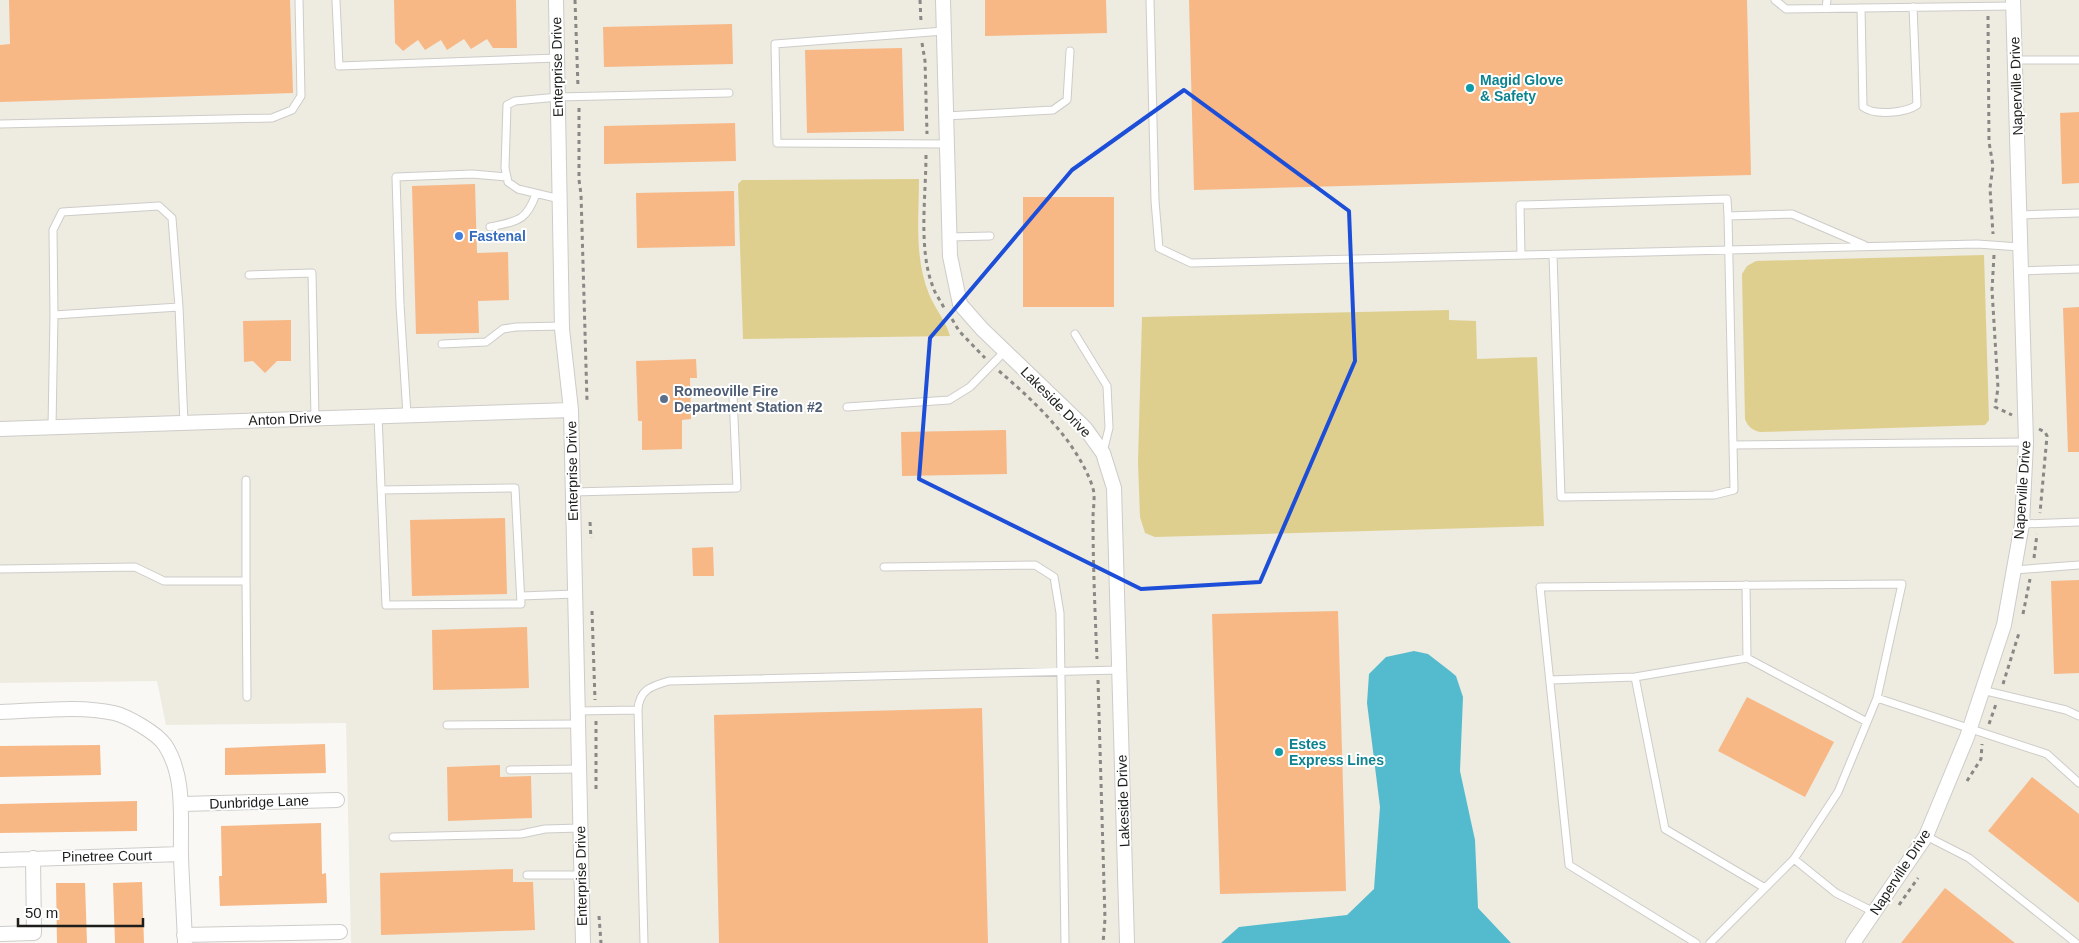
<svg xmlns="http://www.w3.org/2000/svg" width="2079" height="943" font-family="Arial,sans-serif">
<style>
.built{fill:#eeebe0}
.green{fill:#dfcf8e}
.water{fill:#54bbce}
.building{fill:#f7b886}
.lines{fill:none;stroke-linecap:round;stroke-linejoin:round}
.lane-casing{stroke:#cdccc9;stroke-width:9}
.street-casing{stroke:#cdccc9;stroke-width:16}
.path{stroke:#898885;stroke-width:3;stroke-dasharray:4 4;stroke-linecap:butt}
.lane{stroke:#fff;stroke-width:7}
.street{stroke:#fff;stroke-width:14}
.marked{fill:none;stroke:#1d4ed8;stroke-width:4;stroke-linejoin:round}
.culture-dot{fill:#0f9aa8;stroke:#fff;stroke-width:2}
.shop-dot{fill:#3f7fe0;stroke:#fff;stroke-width:2}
.service-dot{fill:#5c6f8a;stroke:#fff;stroke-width:2}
.labels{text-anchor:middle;stroke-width:4;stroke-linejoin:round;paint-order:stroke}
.street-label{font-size:14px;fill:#1d1d1b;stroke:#fff}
.culture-label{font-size:14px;font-weight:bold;fill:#0d838f;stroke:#fff;text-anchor:start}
.shop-label{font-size:14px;font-weight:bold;fill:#366cbe;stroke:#fff;text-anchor:start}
.service-label{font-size:14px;font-weight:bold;fill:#4e5e75;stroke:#fff;text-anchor:start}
</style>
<rect width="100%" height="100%" fill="#f9f8f4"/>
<path class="built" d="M 0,0 L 2079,0 L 2079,943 L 351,943 L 346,723 L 166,725 L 157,681 L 0,683 Z"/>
<path class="green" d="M 919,179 C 919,217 914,257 929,294 C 935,309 946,321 950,336 L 743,339 L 738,184 L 742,180 Z
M 1984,255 L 1989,420 L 1985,425 L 1760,432 C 1752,430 1748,427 1745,419 L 1742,274 L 1747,266 L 1756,261 Z
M 1449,310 L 1449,320 L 1476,321 L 1477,359 L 1537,357 L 1544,526 L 1155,537 L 1145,533 L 1140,517 L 1138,462 L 1142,317 Z"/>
<path class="water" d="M 1414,651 L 1428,654 L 1450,671 L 1456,676 L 1463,697 L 1460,771 L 1475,840 L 1478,908 L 1511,943 L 1221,943 L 1239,927 L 1347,915 L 1374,889 L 1380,807 L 1367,703 L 1369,674 L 1386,657 Z"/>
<path class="building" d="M 9,0 L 290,0 L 293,93 L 0,102 L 0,45 L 10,44 Z
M 394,0 L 516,0 L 517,48 L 493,48 L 487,39 L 471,49 L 464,39 L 447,50 L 441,40 L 425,50 L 418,40 L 403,51 L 395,43 Z
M 985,0 L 1106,0 L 1107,33 L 985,36 Z
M 1189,0 L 1747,0 L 1751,175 L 1194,190 Z
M 732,24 L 733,64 L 604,67 L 603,27 Z
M 902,48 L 904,131 L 807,133 L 805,50 Z
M 2079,112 L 2079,183 L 2062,184 L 2060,113 Z
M 735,123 L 736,161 L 604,164 L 604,126 Z
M 475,184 L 477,253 L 508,252 L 509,300 L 478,301 L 479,333 L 416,334 L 412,186 Z
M 734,191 L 735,246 L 637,248 L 636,193 Z
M 1023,197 L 1114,197 L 1114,307 L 1023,307 Z
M 2079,307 L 2079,452 L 2068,452 L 2063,308 Z
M 291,320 L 291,361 L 277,361 L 265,373 L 253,361 L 244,362 L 243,321 Z
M 696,359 L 697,378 L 690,378 L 691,419 L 682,420 L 682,449 L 642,450 L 642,421 L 638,421 L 636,361 Z
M 1006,430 L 1007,474 L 902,476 L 901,432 Z
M 505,518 L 507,594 L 412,596 L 410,520 Z
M 713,547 L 714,576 L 693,576 L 692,548 Z
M 2079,580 L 2079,673 L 2054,674 L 2051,581 Z
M 1338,611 L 1346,891 L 1220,894 L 1212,614 Z
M 527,627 L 529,688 L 433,690 L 432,630 Z
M 1747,697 L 1834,742 L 1805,797 L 1718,751 Z
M 982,708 L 988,943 L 719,943 L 714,715 Z
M 325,744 L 326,773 L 225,775 L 225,748 Z
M 100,745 L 101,775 L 0,777 L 0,746 Z
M 500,765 L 500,777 L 531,776 L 532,818 L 448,821 L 447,767 Z
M 2032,777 L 2079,814 L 2079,903 L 1988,831 Z
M 137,801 L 137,831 L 0,833 L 0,804 Z
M 321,823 L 322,874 L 326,873 L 327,903 L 220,906 L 219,876 L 222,876 L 221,826 Z
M 513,869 L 513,882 L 533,882 L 535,930 L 381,935 L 380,873 Z
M 142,882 L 144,943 L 115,943 L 113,883 Z
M 56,883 L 85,883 L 87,943 L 57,943 Z
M 1945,888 L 2015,943 L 1901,943 Z"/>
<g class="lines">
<g class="lane-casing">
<path id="lane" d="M 336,0 L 339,66 L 557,58
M 1150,0 L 1155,201 L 1159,248 L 1191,263 L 1977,244 L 2020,247
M 1775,0 L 1786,9 L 2013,6
M 1826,8 L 1827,0
M 1861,8 L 1863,107 C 1875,116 1905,113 1917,105 L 1913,7
M 944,31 L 775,44 L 777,143 L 946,144
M 2015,60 L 2079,60
M 946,116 L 1053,110 L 1067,100 L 1070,51
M 0,124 L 272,118 L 292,110 L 301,96 L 299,0
M 560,199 L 518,189 L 508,182 L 505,168 L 507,105 L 515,101 L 558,97 L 729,93
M 2019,215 L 2079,213
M 490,227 C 517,221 526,222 536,194
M 949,237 L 990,236
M 1521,255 L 1520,205 L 1727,199 L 1728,216 L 1792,214 L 1864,245
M 1553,255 L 1561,497 L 1714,495 L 1734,490 L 1728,216
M 2021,271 L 2079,269
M 249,275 L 312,273 L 315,418
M 179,307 L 54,315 L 53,230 L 62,212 L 159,206 L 172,218 L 179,307 L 184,423
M 1075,334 L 1107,386 L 1109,428 L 1103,452
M 442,344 L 486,342 L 503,329 L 516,327 L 562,326
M 847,407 L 949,400 L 970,387 L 1005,351
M 407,415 L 400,305 L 396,177 L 472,174 L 507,177
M 378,416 L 386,605 L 521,604 L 515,488 L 381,490
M 52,427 L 54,315
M 1733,445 L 2026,442
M 572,492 L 737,488 L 733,395
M 2022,524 L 2079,522
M 884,567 L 1035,565 L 1054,577 L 1060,613 L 1065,943
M 0,569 L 135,567 L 164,581 L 246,581 L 246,480
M 2014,570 L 2079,565
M 246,581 L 247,697
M 1746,585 L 1747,658
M 521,596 L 575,594
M 1550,680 L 1635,677
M 1982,690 L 2066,710 L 2079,716
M 638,710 L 644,943
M 577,711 L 638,710 C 639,690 651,686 669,681 L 1119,670
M 447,725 L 578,724
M 510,770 L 579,769
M 1926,836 L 1969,858 L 2076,943
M 393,837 L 521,834 L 545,829 L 580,828
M 527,875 L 581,875
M 1765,888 L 1665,829 L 1635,677 L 1747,658 L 1867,722
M 1874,912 L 1836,893 L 1794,859 L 1838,792 L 1877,698 L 2047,754 L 2079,783
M 1696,943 L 1569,865 L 1540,587 L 1902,584 L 1877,698
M 1710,943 L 1794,859"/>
</g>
<g class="street-casing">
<path id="street" d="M 556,0 L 562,329 L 571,410 L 583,943
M 943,0 L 950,256 L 960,304 L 982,329 L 1085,428 L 1103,453 L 1114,488 L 1127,943
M 0,429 L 571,410
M 0,712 C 37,711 78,705 114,713 C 127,716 157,733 165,745 C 186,777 180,820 181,856 C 182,885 184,914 185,943
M 182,804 L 337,800
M 0,860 L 181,854
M 0,934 L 34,933 L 33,858
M 184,935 L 340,932
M 1853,943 L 1926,836 L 1967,737 L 2004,625 L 2022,524 L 2026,442 L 2013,0"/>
</g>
<path class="path" d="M 575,0 L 578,87
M 920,0 L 921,22
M 1988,16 L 1989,142 L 1993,166 L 1990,188 L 1993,234
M 922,43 L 925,61 L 927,134
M 579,108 L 579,180 L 581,194 L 587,401
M 926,155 C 926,196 918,249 933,287 C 935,294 941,301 944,308
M 1994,255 L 1992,290 L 1998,388 L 1995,407 L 2012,415
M 952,319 L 959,331 L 985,358
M 999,371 C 1035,402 1075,439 1092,485 C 1096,496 1093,507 1093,518 C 1093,565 1095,612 1097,659
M 2039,429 L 2045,432 L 2047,436 L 2040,513
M 590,522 L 591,538
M 2034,558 L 2037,534
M 592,611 L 595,700
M 2023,614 L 2030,579
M 1098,680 L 1105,919 L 1103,943
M 2003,684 L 2019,633
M 596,721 L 596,793
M 1989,724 L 1996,704
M 1967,781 L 1981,759 L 1982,744
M 1899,905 L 1918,878
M 599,916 L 601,943"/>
<use href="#lane" class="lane"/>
<use href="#street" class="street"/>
</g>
<path class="marked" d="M 1184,90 L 1349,211 L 1355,361 L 1260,582 L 1141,589 L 919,479 L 930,338 L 1072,170 Z"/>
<g class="culture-dot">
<circle cx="1470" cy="88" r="5"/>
<circle cx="1279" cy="752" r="5"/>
</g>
<circle class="shop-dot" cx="459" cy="236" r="5"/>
<circle class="service-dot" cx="664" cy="399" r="5"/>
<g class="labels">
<g class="street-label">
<text transform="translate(557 67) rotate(-91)" y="5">Enterprise Drive</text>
<text transform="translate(2016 86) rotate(-92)" y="5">Naperville Drive</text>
<text transform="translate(1056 402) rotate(45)" y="5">Lakeside Drive</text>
<text transform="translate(285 419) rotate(-2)" y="5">Anton Drive</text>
<text transform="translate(572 471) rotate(-91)" y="5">Enterprise Drive</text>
<text transform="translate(2022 490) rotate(-86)" y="5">Naperville Drive</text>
<text transform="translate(1123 801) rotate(-92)" y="5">Lakeside Drive</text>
<text transform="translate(259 802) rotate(-2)" y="5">Dunbridge Lane</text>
<text transform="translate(107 856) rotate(-1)" y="5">Pinetree Court</text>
<text transform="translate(1900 872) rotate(-57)" y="5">Naperville Drive</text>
<text transform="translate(581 876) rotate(-91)" y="5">Enterprise Drive</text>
</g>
<g class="culture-label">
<text x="1480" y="85">Magid Glove<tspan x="1480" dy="16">&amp; Safety</tspan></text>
<text x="1289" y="749">Estes<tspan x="1289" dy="16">Express Lines</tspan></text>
</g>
<g class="shop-label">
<text x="469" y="241">Fastenal</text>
</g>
<g class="service-label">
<text x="674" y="396">Romeoville Fire<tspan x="674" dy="16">Department Station #2</tspan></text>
</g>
</g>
<path d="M18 918v8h125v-8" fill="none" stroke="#1d1d1b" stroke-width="2.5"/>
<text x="25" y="918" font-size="15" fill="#1d1d1b" stroke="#ffffff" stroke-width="4" paint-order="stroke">50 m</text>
</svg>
